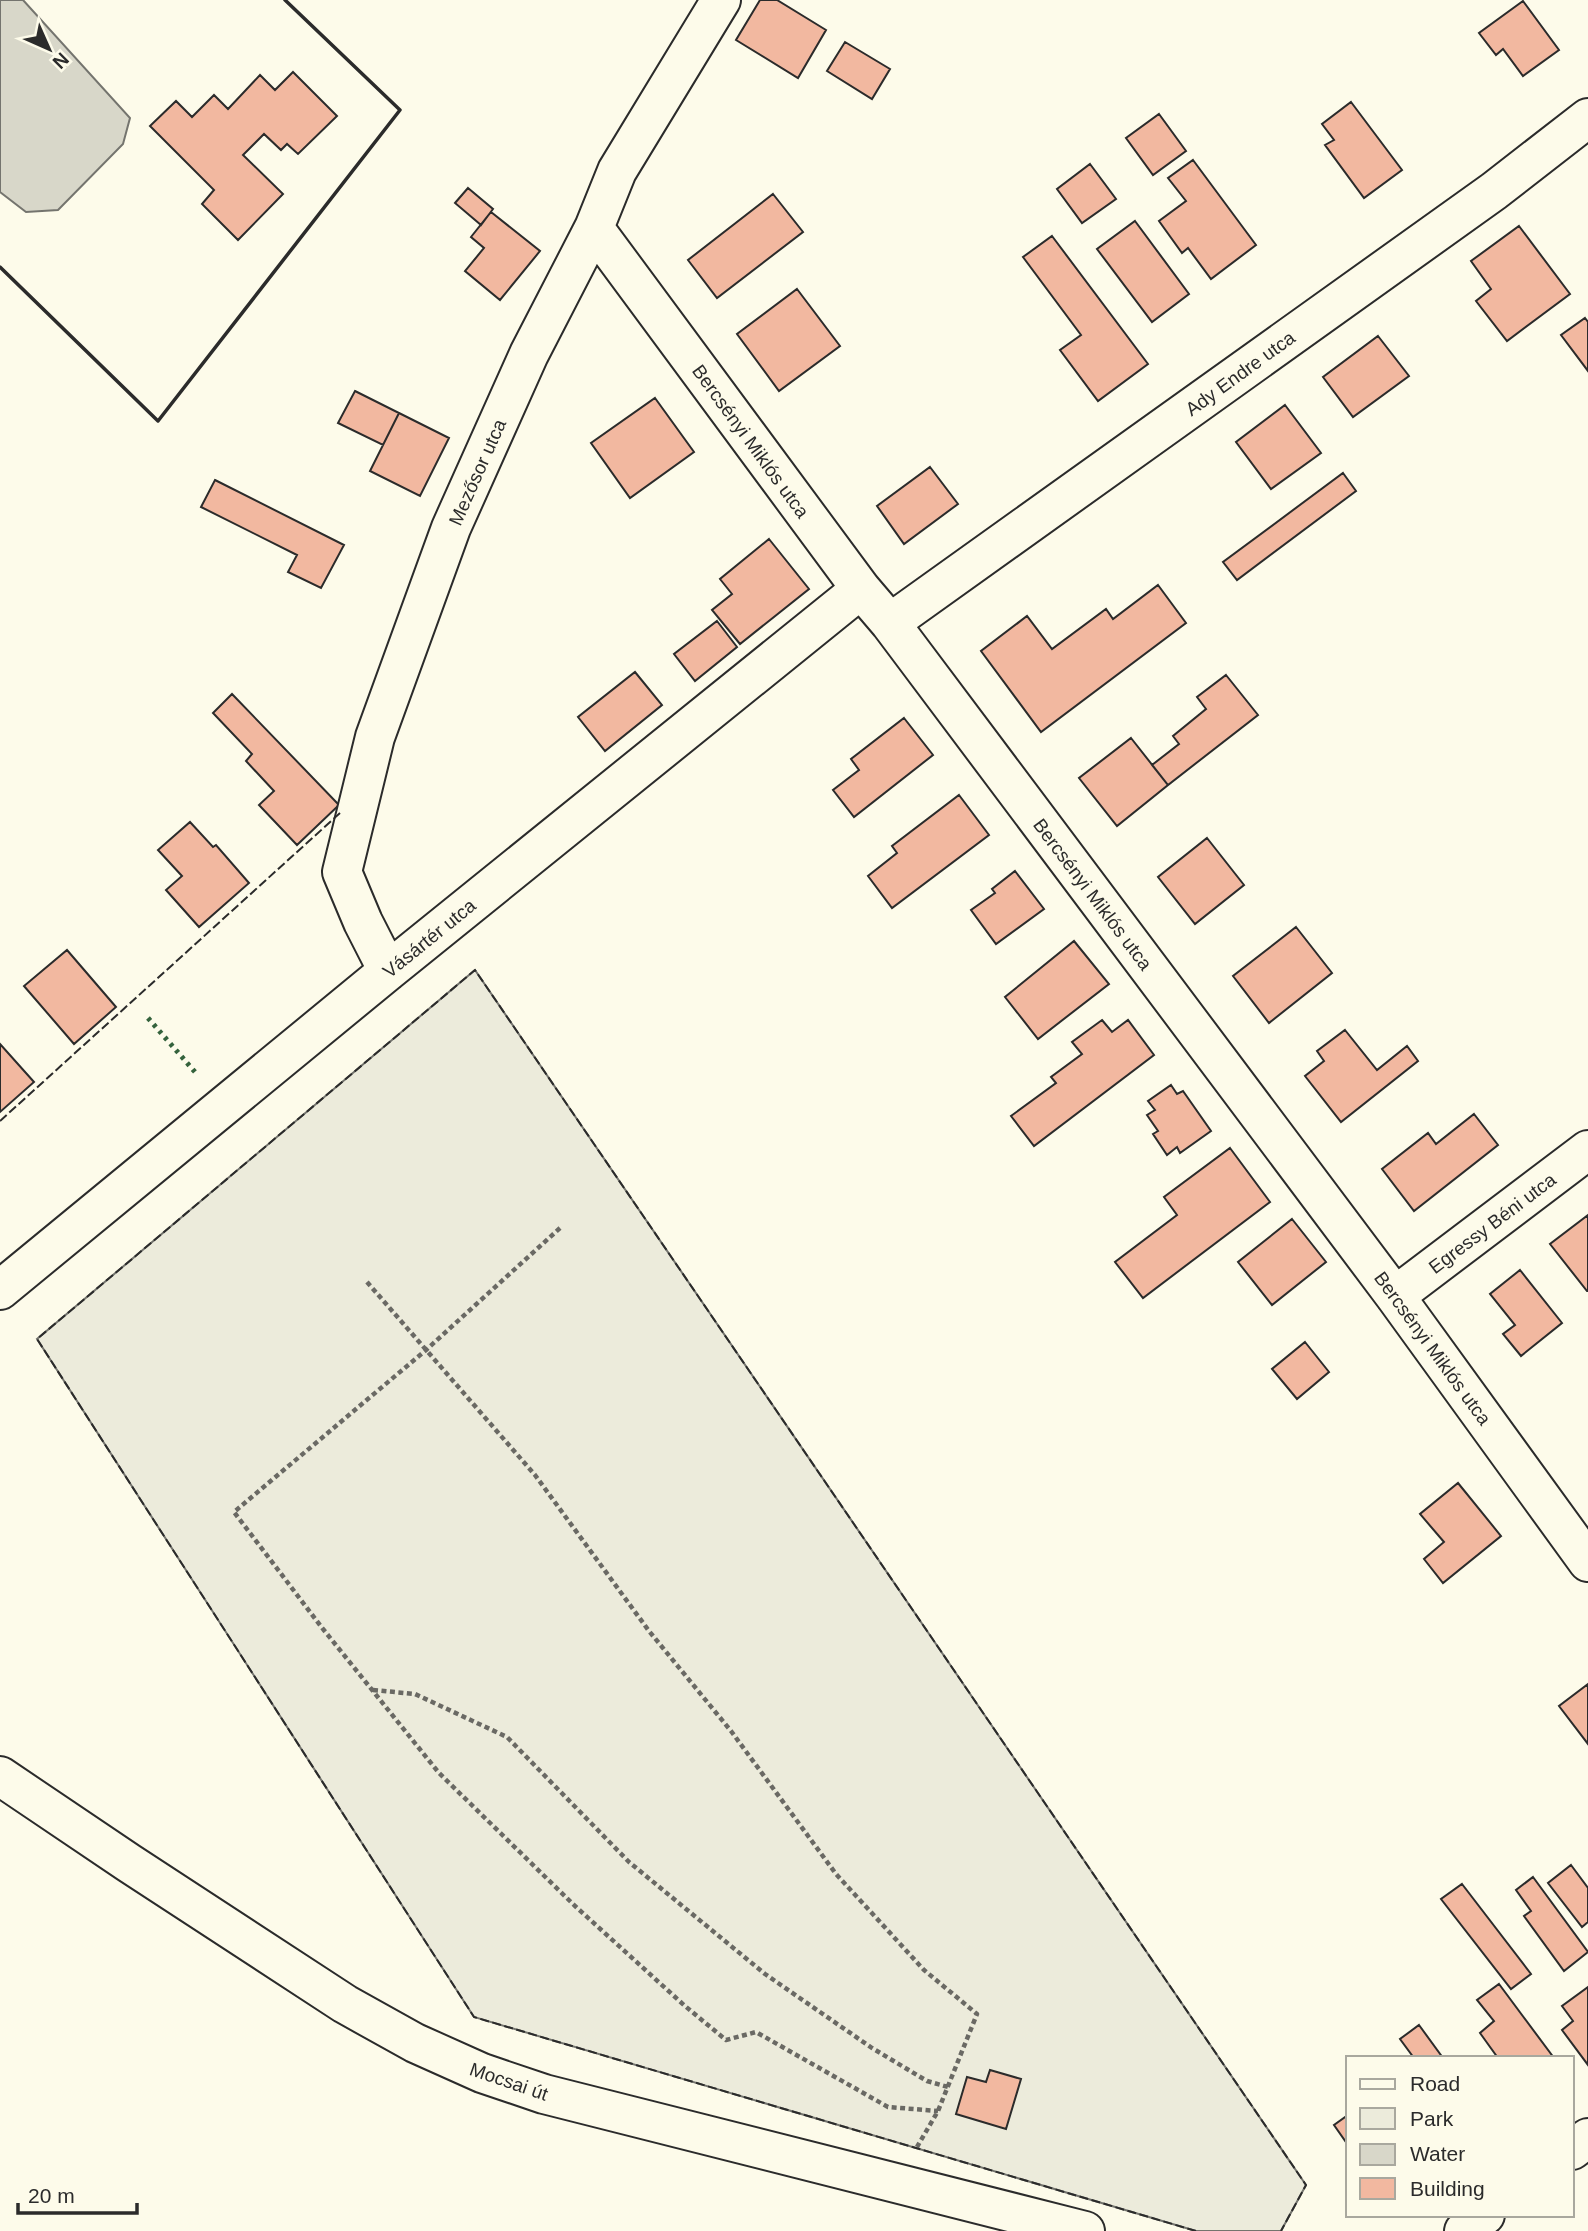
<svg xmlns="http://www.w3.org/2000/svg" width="1588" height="2231" font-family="Arial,sans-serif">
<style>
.green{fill:#ecebdb;stroke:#74746e;stroke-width:2}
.water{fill:#d8d7c9;stroke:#74746e;stroke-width:2}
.building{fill:#f2b8a0;stroke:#2b2b2b;stroke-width:2}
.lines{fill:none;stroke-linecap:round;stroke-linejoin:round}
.minor-casing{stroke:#2b2b2b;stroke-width:42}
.major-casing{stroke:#2b2b2b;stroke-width:42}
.path{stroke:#6a6964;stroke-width:4.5;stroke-dasharray:5 3.5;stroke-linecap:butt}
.minor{stroke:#fdfbea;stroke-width:38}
.major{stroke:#fdfbea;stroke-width:38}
.hedge{stroke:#34623c;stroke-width:5;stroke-dasharray:3.5 5;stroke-linecap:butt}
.fence{stroke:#2b2b2b;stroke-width:2;stroke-dasharray:9 3.5;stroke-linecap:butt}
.wall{stroke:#2b2b2b;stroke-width:3.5}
.labels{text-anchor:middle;stroke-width:5;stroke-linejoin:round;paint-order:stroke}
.street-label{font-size:19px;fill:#2b2b2b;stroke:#fdfbea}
</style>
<rect width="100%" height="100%" fill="#fdfbea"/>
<path class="green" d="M 475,970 L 1306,2185 L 1281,2231 L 1196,2231 L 474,2017 L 37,1339 Z"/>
<path class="water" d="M 0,0 L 23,0 L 130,118 L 123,144 L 58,210 L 26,212 L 0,192 Z"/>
<path class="building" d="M 760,0 L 777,0 L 826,30 L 798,78 L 736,40 Z
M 1523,1 L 1559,50 L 1523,76 L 1503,49 L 1496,55 L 1479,33 Z
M 845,42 L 890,69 L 872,99 L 827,71 Z
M 293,72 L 337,116 L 298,154 L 287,144 L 281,150 L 264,134 L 243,155 L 283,194 L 238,240 L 202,204 L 214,190 L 150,126 L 176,101 L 192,117 L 214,95 L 228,109 L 260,75 L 275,90 Z
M 1351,102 L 1402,170 L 1364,198 L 1325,145 L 1334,140 L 1322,124 Z
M 1159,114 L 1186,151 L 1153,175 L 1126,138 Z
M 1193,160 L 1256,245 L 1211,279 L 1188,248 L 1182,253 L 1159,221 L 1186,201 L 1168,178 Z
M 1090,164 L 1116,199 L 1082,223 L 1057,189 Z
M 468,188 L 493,209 L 481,225 L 455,203 Z
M 773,194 L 803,232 L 717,298 L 688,260 Z
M 491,212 L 540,251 L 500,300 L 465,271 L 484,248 L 471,237 Z
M 1135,221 L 1189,294 L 1152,322 L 1097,249 Z
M 1519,226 L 1570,294 L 1507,341 L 1476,301 L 1491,289 L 1471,261 Z
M 1052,236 L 1148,364 L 1098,401 L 1060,350 L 1081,335 L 1023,257 Z
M 797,289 L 840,346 L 779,391 L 737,334 Z
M 1585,318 L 1588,322 L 1588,371 L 1561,335 Z
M 1378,336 L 1409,376 L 1353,417 L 1323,377 Z
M 355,391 L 399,413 L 383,445 L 338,423 Z
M 655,398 L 694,452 L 630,498 L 591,443 Z
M 1285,405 L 1321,453 L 1271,489 L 1236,442 Z
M 399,413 L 449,438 L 420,496 L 370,471 Z
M 930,467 L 958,504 L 904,544 L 877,506 Z
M 1343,473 L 1356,491 L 1237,580 L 1223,562 Z
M 215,480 L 344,545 L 321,588 L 288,572 L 297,555 L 201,507 Z
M 769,539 L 809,589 L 740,644 L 712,610 L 732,594 L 720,579 Z
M 1158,585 L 1186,623 L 1041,732 L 981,651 L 1027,616 L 1052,649 L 1106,609 L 1113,619 Z
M 717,621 L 737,647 L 695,681 L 674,654 Z
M 635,672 L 662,705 L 605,751 L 578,717 Z
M 1226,675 L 1258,715 L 1168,785 L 1152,765 L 1179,744 L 1173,736 L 1206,709 L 1197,697 Z
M 232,694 L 339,805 L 297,845 L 259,805 L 274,791 L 246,761 L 252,754 L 213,713 Z
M 904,718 L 933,755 L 854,817 L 833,790 L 859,770 L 851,759 Z
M 1131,738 L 1168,785 L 1117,826 L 1079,778 Z
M 959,795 L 989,835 L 892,908 L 868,876 L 897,853 L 892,846 Z
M 190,822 L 213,847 L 216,845 L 249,883 L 199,927 L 166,890 L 182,876 L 158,850 Z
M 1207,838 L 1244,885 L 1195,924 L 1158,877 Z
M 1015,871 L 1044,909 L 996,944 L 971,910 L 995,893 L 992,889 Z
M 1296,927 L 1332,973 L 1269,1023 L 1233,976 Z
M 1074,941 L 1109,984 L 1038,1039 L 1005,997 Z
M 67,950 L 116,1007 L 74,1044 L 24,986 Z
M 1102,1020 L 1112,1032 L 1128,1020 L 1154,1055 L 1034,1146 L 1011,1116 L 1056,1083 L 1051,1077 L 1082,1054 L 1072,1042 Z
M 1345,1030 L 1377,1070 L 1407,1046 L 1418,1061 L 1341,1122 L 1305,1076 L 1324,1061 L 1317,1051 Z
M 0,1044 L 34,1082 L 0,1112 Z
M 1171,1085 L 1177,1094 L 1183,1091 L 1211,1131 L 1180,1153 L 1177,1147 L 1167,1155 L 1153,1134 L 1158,1131 L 1147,1115 L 1155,1110 L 1148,1101 Z
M 1474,1114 L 1498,1145 L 1414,1211 L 1382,1169 L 1428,1133 L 1436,1144 Z
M 1230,1148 L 1270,1202 L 1143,1298 L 1115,1262 L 1177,1215 L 1164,1197 Z
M 1588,1215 L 1588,1291 L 1587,1291 L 1550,1244 Z
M 1292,1219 L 1326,1262 L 1272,1305 L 1238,1262 Z
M 1520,1270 L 1562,1323 L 1521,1356 L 1503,1334 L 1515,1325 L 1490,1294 Z
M 1305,1342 L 1329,1372 L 1297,1399 L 1272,1369 Z
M 1458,1483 L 1501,1536 L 1443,1583 L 1424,1559 L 1444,1542 L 1420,1514 Z
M 1588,1684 L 1588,1744 L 1559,1706 Z
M 1571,1865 L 1588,1888 L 1588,1922 L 1582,1927 L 1548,1883 Z
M 1533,1877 L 1588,1952 L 1564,1971 L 1524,1916 L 1531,1911 L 1516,1890 Z
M 1462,1884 L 1531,1974 L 1511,1989 L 1441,1899 Z
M 1499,1984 L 1554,2058 L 1498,2058 L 1480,2033 L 1494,2021 L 1477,2000 Z
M 1588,1987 L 1588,2065 L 1562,2030 L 1573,2021 L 1562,2006 Z
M 1419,2025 L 1443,2058 L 1414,2058 L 1400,2039 Z
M 990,2070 L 1021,2079 L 1006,2129 L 956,2114 L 967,2077 L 986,2082 Z
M 1348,2115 L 1348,2145 L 1334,2125 Z"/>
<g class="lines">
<g class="minor-casing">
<path id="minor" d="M 594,228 L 861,589 L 890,623 L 1395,1296 L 1588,1562
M 890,623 L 1494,191 L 1588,118
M 388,971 L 363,922 L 342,872 L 375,737 L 451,528 L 529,354 L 594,228 L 617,171 L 721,0
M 0,1290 L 388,971 L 861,589
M 1395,1296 L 1588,1150"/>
</g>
<g class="major-casing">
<path id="major" d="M 0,1776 L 129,1863 L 345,2004 L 415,2043 L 482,2073 L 544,2094 L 1085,2231
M 1572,2150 L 1588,2138
M 1464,2231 L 1485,2215"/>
</g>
<path class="path" d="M 560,1228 L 426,1350 L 234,1512 L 323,1629 L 439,1773 L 575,1906 L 685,2006 L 726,2040 L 756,2032 L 888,2107 L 938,2111
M 367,1282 L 535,1475 L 649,1631 L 731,1731 L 836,1874 L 924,1970 L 977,2014 L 938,2111 L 917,2147
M 373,1690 L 415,1694 L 507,1737 L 629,1862 L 765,1974 L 872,2048 L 927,2081 L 948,2087"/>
<use href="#minor" class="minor"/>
<use href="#major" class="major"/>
<path class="hedge" d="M 148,1018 L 195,1072"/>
<path class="fence" d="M 0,1121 L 340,813
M 1196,2231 L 474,2017 L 37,1339 L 475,970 L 1306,2185 L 1281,2231"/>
<path class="wall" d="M 0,267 L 158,421 L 400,110 L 285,0"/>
</g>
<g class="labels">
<g class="street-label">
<text transform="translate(1240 373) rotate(-36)" y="7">Ady Endre utca</text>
<text transform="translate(751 441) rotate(54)" y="7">Bercsényi Miklós utca</text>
<text transform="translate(477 472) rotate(-66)" y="7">Mezősor utca</text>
<text transform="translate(1093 894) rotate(53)" y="7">Bercsényi Miklós utca</text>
<text transform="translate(429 938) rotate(-39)" y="7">Vásártér utca</text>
<text transform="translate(1492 1223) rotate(-37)" y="7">Egressy Béni utca</text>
<text transform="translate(1433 1348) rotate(54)" y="7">Bercsényi Miklós utca</text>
<text transform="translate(509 2081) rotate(19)" y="7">Mocsai út</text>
</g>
</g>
<rect x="1346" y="2056" width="228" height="161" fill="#fdfbea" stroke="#a9a89e" stroke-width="2"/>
<rect x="1360" y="2079" width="35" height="10" fill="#fdfbea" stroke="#a9a89e" stroke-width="2"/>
<text x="1410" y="2091" font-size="21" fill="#2b2b2b">Road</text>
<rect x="1360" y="2108" width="35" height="21" fill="#ecebdb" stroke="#a9a89e" stroke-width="2"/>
<text x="1410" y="2126" font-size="21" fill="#2b2b2b">Park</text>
<rect x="1360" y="2144" width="35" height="21" fill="#d8d7c9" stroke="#a9a89e" stroke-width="2"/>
<text x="1410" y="2161" font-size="21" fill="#2b2b2b">Water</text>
<rect x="1360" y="2178" width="35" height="21" fill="#f2b8a0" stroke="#a9a89e" stroke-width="2"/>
<text x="1410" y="2196" font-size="21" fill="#2b2b2b">Building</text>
<g transform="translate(49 49) rotate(135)" stroke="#fdfbea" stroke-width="5" paint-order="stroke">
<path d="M0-5L12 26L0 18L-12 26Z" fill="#2b2b2b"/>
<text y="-10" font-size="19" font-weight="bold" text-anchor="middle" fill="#2b2b2b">N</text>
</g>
<path d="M18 2203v10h119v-10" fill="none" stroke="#2b2b2b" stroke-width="3.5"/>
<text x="28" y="2203" font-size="21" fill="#2b2b2b" stroke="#fdfbea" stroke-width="5" paint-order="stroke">20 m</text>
</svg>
